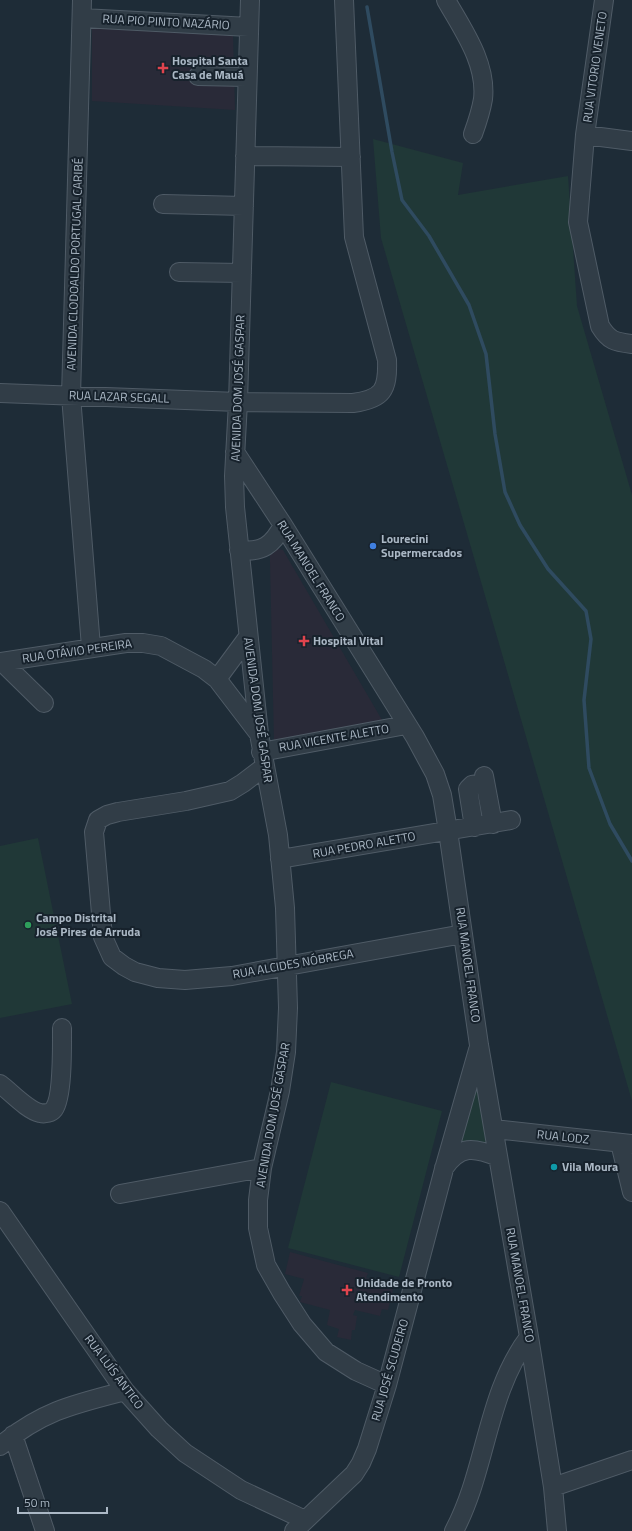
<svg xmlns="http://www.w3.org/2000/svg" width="632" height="1531" font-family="'Titillium Web',sans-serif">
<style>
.medical{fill:#292a38}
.green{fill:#203837}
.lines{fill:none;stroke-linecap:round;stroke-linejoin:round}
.stream{stroke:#2f4b60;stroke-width:3.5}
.minor-casing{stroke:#4f5b66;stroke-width:20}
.minor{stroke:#313d47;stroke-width:18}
.health-dot{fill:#e0444e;stroke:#17222c;stroke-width:1.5}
.shop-dot{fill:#3f7fe0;stroke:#17222c;stroke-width:1.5}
.leisure-dot{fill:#2e9e5b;stroke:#17222c;stroke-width:1.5}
.culture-dot{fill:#0f9aa8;stroke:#17222c;stroke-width:1.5}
.labels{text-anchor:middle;stroke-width:4;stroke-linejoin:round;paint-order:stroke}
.street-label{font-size:12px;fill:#abb8c5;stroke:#17222c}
.poi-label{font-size:12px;font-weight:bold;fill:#abb8c5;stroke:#17222c;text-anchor:start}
</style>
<rect width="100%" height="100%" fill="#1e2c37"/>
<path class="medical" d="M 92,28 L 233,35 L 235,110 L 92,101 Z
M 275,548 L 283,550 L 382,720 L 274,743 L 270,562 L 270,555 Z
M 290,1252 L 368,1273 L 366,1278 L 394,1285 L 388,1310 L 382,1309 L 380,1316 L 355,1310 L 353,1315 L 357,1316 L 355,1330 L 352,1330 L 351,1340 L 337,1337 L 339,1329 L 327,1325 L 330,1310 L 300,1302 L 302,1296 L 299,1296 L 304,1279 L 285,1274 Z"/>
<path class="green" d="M 373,139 L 463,163 L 458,195 L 568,176 L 577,306 L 632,495 L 632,1101 L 381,238 Z
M 38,838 L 72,1004 L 0,1018 L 0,846 Z
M 477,1072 L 493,1148 L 455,1148 Z
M 331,1082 L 442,1111 L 399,1277 L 288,1248 Z"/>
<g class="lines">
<path class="stream" d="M 367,7 L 392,152 L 402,200 L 429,236 L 469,305 L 486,354 L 495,434 L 505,492 L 520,525 L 548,569 L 586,611 L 591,639 L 584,700 L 589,768 L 610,824 L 632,861"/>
<g class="minor-casing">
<path id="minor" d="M 82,0 L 71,396 L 91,647
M 250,0 L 238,402 L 234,476 L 235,507 L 259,734 L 278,835 L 285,908 L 288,1008 L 286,1052 L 280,1091 L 262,1168 L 258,1200 L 258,1228 L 266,1265 L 282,1293 L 302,1324 L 326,1352 L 356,1371 L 387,1385
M 446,0 C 463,30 487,63 483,99 C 481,111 477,123 473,134
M 604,0 L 585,135 L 578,222 L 600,326 C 609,341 615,342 632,344
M 82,18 L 249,27
M 198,76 L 247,77
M 585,135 L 632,141
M 245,156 L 351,157
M 163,204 L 244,206
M 179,272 L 242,273
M 0,393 L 238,402 L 353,403 C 383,399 388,390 387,360 L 354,237 L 344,0
M 235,452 L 283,525 L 415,737 L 435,774 L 442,795 L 448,831 L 479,1045 L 529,1337 L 553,1487 L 557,1531
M 239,550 C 262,553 273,545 283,525
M 0,662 L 126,643 L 143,643 L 161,646 L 204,669 L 217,679 L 259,734
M 2,662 L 44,703
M 217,679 L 248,637
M 261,752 L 406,725
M 264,767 L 243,783 L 230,791 L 186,801 L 118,812 L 107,815 L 98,820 L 94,832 L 103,937 L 112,957 L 124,966 L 135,972 L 158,978 L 185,980 L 232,976 L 463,934
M 484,776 L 493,824
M 474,827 L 468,789 L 472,785 L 485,783
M 280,859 L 511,820
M 0,1084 C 11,1092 27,1110 40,1113 C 45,1114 51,1113 54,1109 C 63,1097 62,1044 62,1028
M 494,1129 L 632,1144
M 620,1143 L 632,1192
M 444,1168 C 460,1145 474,1147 498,1157
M 120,1194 L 262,1168
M 0,1211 L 125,1391 L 159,1429 L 185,1453 L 241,1490 L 305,1520
M 13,1435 L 45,1531
M 0,1446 C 42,1411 74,1404 125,1391
M 553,1487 L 632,1460
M 294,1531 L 354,1474 L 361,1463 L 367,1449 L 387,1385 L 444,1169 L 478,1050
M 454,1531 C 487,1469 486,1394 529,1337"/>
</g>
<use href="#minor" class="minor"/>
</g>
<g class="health-dot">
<path d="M161 62h4v4h4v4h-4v4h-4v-4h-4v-4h4z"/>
<path d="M302 635h4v4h4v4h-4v4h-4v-4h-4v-4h4z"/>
<path d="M345 1284h4v4h4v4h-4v4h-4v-4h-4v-4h4z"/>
</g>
<circle class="shop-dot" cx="373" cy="546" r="4"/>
<circle class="leisure-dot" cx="28" cy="925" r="4"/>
<circle class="culture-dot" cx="554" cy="1167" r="4"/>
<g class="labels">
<g class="street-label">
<text transform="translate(166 22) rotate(3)" y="4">RUA PIO PINTO NAZÁRIO</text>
<text transform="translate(595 67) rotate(-82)" y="4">RUA VITORIO VENETO</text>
<text transform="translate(75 264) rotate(-88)" y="4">AVENIDA CLODOALDO PORTUGAL CARIBÉ</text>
<text transform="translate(238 388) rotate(-88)" y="4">AVENIDA DOM JOSÉ GASPAR</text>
<text transform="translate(119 397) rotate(2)" y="4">RUA LAZAR SEGALL</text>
<text transform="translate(311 571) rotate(58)" y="4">RUA MANOEL FRANCO</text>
<text transform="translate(77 651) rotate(-8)" y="4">RUA OTÁVIO PEREIRA</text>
<text transform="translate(258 710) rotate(82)" y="4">AVENIDA DOM JOSÉ GASPAR</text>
<text transform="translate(334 738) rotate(-10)" y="4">RUA VICENTE ALETTO</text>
<text transform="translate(364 845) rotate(-10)" y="4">RUA PEDRO ALETTO</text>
<text transform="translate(293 964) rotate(-10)" y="4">RUA ALCIDES NÓBREGA</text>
<text transform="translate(468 965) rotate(82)" y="4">RUA MANOEL FRANCO</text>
<text transform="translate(273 1115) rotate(-80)" y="4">AVENIDA DOM JOSÉ GASPAR</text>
<text transform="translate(563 1137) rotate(6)" y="4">RUA LODZ</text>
<text transform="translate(520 1285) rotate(80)" y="4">RUA MANOEL FRANCO</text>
<text transform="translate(390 1370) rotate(-74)" y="4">RUA JOSÉ SCUDEIRO</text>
<text transform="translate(114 1372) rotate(53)" y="4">RUA LUÍS ANTICO</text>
</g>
<g class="poi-label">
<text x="172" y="65">Hospital Santa<tspan x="172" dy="14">Casa de Mauá</tspan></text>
<text x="381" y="543">Lourecini<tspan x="381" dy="14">Supermercados</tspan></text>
<text x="313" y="645">Hospital Vital</text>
<text x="36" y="922">Campo Distrital<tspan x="36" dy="14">José Pires de Arruda</tspan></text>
<text x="562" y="1171">Vila Moura</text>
<text x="356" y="1287">Unidade de Pronto<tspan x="356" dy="14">Atendimento</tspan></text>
</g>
</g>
<path d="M18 1507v6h89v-6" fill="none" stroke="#abb8c5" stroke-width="2"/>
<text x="24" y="1507" font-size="12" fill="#abb8c5" stroke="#17222c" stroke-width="3" paint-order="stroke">50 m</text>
</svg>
